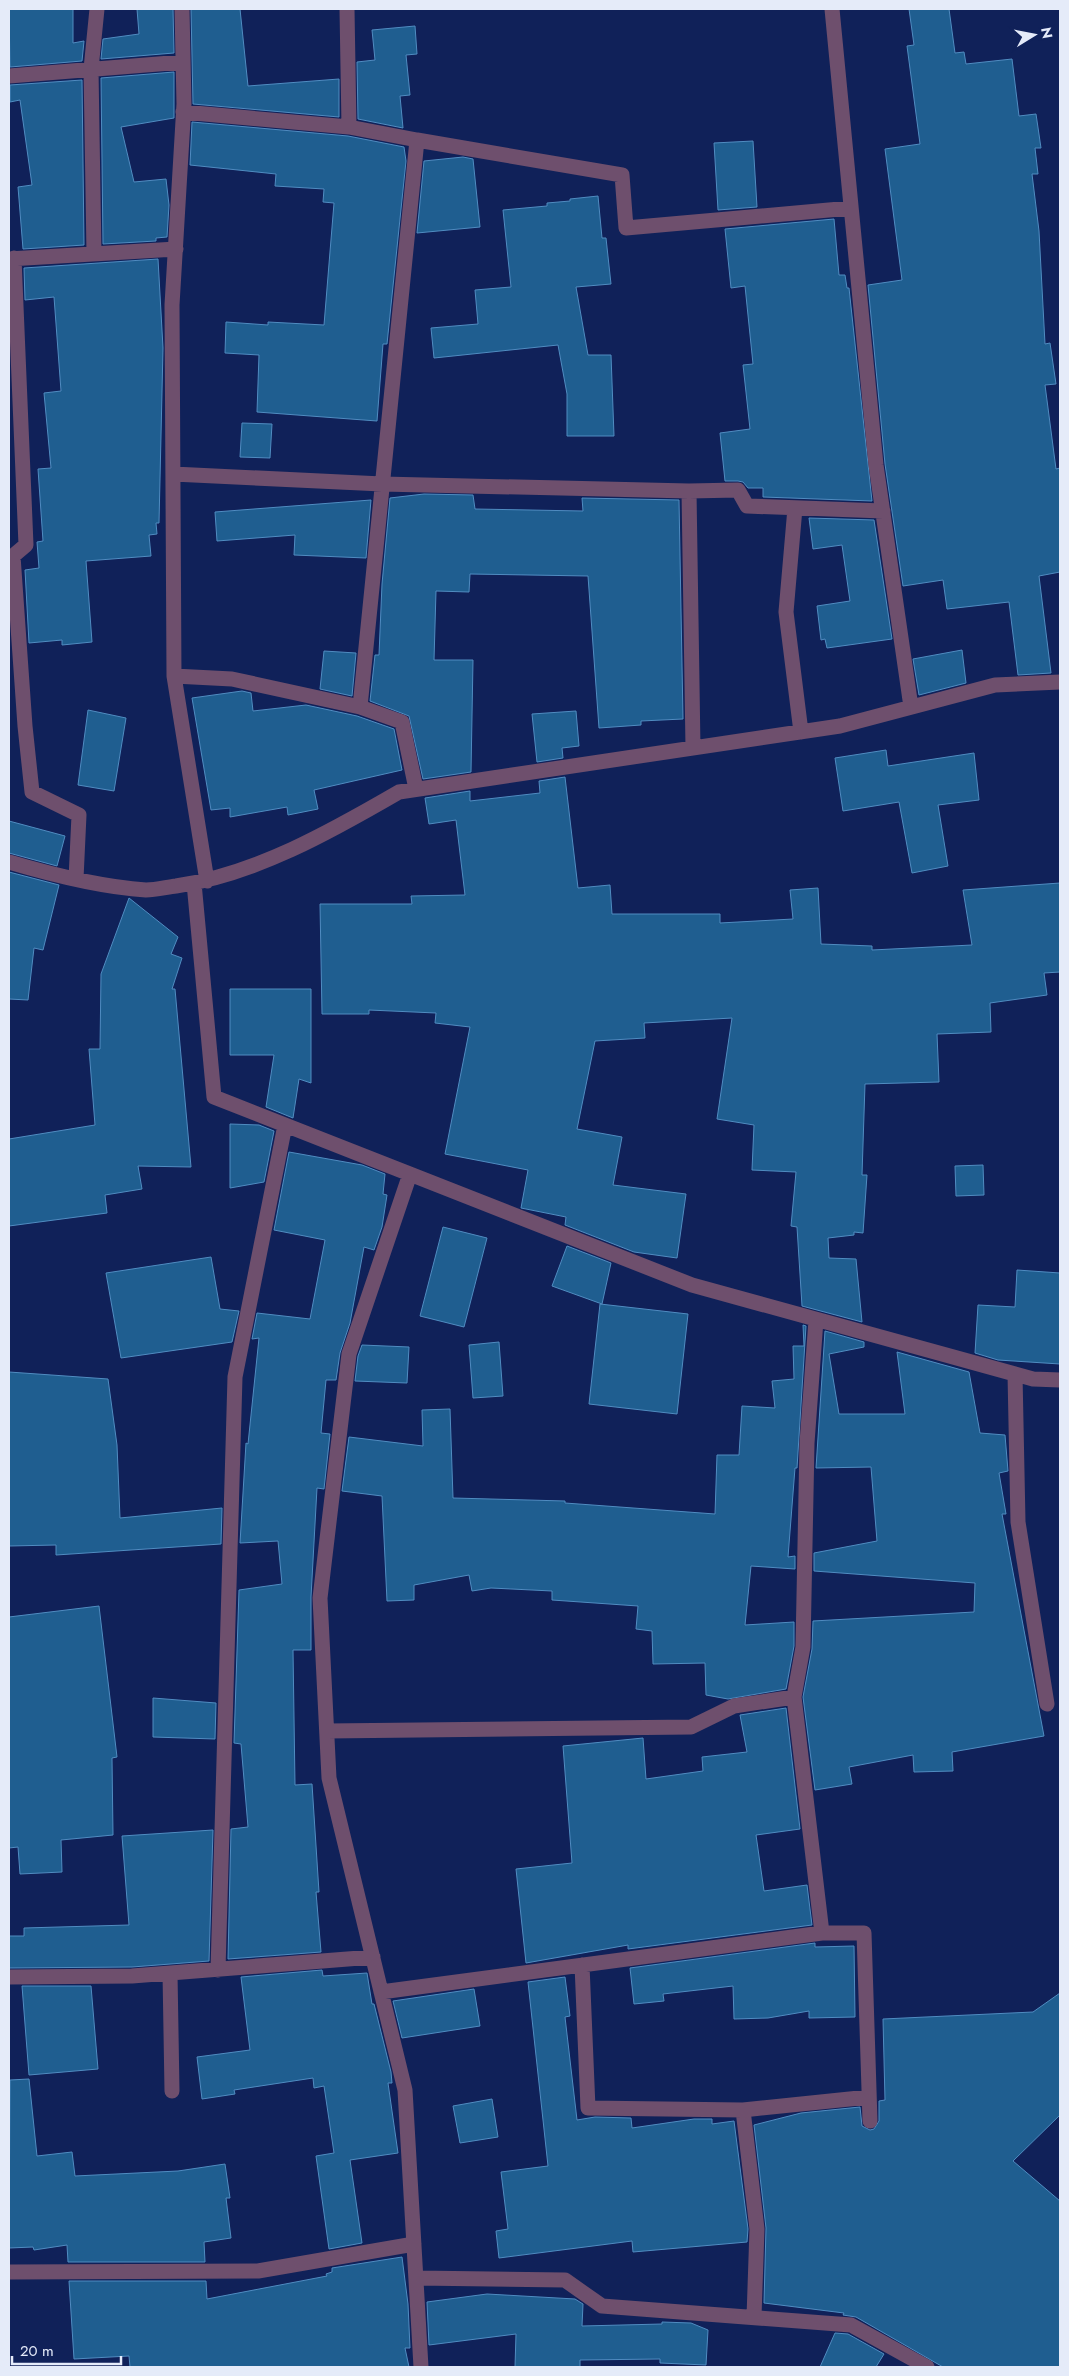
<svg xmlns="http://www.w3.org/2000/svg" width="1069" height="2376" font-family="Jost,sans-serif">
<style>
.building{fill:#1f5e90;stroke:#508cc1}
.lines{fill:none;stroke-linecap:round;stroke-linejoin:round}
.minor{stroke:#6e4f6d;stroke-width:15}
</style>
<rect width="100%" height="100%" fill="#102159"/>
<path class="building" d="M 9,9 L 73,9 L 73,43 L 84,41 L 82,61 L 10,67 Z
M 137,9 L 173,9 L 174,53 L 101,59 L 103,39 L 139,34 Z
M 191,9 L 240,9 L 248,86 L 339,79 L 339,117 L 193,104 Z
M 909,9 L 949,9 L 955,53 L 964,52 L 966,64 L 1012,59 L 1019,116 L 1036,114 L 1041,148 L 1035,148 L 1038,174 L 1032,174 L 1039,231 L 1045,344 L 1050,343 L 1056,384 L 1045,385 L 1056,469 L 1060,468 L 1060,572 L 1039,576 L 1051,673 L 1018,675 L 1009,602 L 947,609 L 943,580 L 903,586 L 885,464 L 868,285 L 902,280 L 885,149 L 920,144 L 907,46 L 914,45 Z
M 415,26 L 417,54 L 406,55 L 410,95 L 400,96 L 403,128 L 358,119 L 357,62 L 375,60 L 372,30 Z
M 174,72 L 174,118 L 121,127 L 134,182 L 166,179 L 169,205 L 167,237 L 156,238 L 156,241 L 103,244 L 101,78 Z
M 82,80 L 84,245 L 23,249 L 18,187 L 32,185 L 20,100 L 10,102 L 10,85 Z
M 192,122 L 348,136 L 404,147 L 406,161 L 387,344 L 383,344 L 377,421 L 257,412 L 259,355 L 225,353 L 226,322 L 268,325 L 268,322 L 324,325 L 334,203 L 323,202 L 324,189 L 275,186 L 276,174 L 190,165 Z
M 753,141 L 757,207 L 718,210 L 714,143 Z
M 463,157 L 473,159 L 480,227 L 417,233 L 424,161 Z
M 598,196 L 602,238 L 606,238 L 611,284 L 576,287 L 588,355 L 611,355 L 614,436 L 567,436 L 567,394 L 558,345 L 434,358 L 431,328 L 478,324 L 475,290 L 511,287 L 503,210 L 547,206 L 547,203 L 570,201 L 570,199 Z
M 834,219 L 839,275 L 845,275 L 847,288 L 849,288 L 872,501 L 763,497 L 763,488 L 748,488 L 743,482 L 738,481 L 725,481 L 720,433 L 750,429 L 743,365 L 753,364 L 745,286 L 731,288 L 725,229 Z
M 158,259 L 163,348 L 159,523 L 156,523 L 157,534 L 149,535 L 151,556 L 86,561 L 92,642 L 62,645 L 62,640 L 29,643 L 25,570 L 39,568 L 37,542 L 43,541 L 38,469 L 51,468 L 44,393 L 61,391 L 54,297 L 25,300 L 24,268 Z
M 242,423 L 272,424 L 270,458 L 240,457 Z
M 424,494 L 473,495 L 475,509 L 583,511 L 582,498 L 679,500 L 683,719 L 641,721 L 641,725 L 599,728 L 588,576 L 470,574 L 469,592 L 436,591 L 434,660 L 473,660 L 471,772 L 423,779 L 409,716 L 370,701 L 375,655 L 379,655 L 382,584 L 390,498 Z
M 371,500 L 366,558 L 294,555 L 295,535 L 217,541 L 215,512 Z
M 809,518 L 874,520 L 892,639 L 827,648 L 825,639 L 821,640 L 817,606 L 850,601 L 842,545 L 813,549 Z
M 962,650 L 966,683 L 919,695 L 913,659 Z
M 324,651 L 356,653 L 352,696 L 320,689 Z
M 242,691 L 251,693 L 253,711 L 306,705 L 357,716 L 394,729 L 402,770 L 314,790 L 318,809 L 288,815 L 287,807 L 230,817 L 230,808 L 211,810 L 192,698 Z
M 88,710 L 126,718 L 114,791 L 78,785 Z
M 576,711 L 579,746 L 562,748 L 563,758 L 537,762 L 532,714 Z
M 886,750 L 888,766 L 974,753 L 979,800 L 938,805 L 948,866 L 912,873 L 899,802 L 843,811 L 835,758 Z
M 565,777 L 578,888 L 610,885 L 612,914 L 720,914 L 720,923 L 793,919 L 790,890 L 818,888 L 821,944 L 872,946 L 872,950 L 972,945 L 963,890 L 1060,883 L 1060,972 L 1044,973 L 1047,995 L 990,1003 L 991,1032 L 937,1034 L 939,1082 L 865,1084 L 862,1175 L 867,1175 L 863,1233 L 854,1232 L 854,1235 L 828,1238 L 829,1258 L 856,1259 L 862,1322 L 802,1306 L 797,1227 L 791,1226 L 796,1172 L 752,1170 L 754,1125 L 717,1119 L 732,1018 L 644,1023 L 645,1038 L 595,1041 L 577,1129 L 622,1137 L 613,1185 L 686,1194 L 677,1258 L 634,1252 L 565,1225 L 566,1217 L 521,1208 L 528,1170 L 445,1154 L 470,1027 L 435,1023 L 436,1013 L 369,1010 L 369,1014 L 322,1014 L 320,904 L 412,904 L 411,896 L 465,895 L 456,820 L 429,824 L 425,798 L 470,791 L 470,801 L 540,793 L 539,781 Z
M 9,821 L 65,836 L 57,866 L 9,853 Z
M 9,872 L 59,885 L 43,950 L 34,948 L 28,1000 L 9,999 Z
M 129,898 L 178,937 L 171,954 L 182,958 L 172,989 L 175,989 L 191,1167 L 138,1166 L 142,1189 L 105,1195 L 107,1213 L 9,1226 L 9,1139 L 95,1125 L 89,1049 L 100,1049 L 101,974 Z
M 230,989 L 311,989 L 311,1083 L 299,1079 L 293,1118 L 266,1107 L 274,1055 L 230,1055 Z
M 230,1124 L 259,1125 L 274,1131 L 264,1182 L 230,1188 Z
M 289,1152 L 362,1165 L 385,1174 L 383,1194 L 387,1195 L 382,1227 L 374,1250 L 364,1247 L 350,1323 L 340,1353 L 336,1380 L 326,1380 L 321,1433 L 330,1434 L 324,1489 L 317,1488 L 311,1597 L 311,1650 L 293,1650 L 295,1785 L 312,1784 L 319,1892 L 316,1892 L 321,1952 L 228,1959 L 231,1829 L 248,1827 L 241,1744 L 234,1743 L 239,1590 L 282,1584 L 278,1541 L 240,1543 L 246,1443 L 248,1444 L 259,1338 L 252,1339 L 257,1313 L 310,1319 L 325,1240 L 274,1230 Z
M 983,1165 L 984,1195 L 956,1196 L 955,1166 Z
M 443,1227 L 487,1238 L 464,1327 L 420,1316 Z
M 567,1246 L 611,1263 L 602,1304 L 552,1286 Z
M 211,1257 L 220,1309 L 239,1311 L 232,1342 L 121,1358 L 106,1273 Z
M 1017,1270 L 1060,1273 L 1060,1364 L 998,1360 L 975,1353 L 978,1305 L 1015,1307 Z
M 600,1304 L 688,1314 L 677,1414 L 589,1404 Z
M 803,1325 L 806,1326 L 797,1468 L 795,1468 L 788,1557 L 795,1556 L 795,1569 L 751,1566 L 745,1625 L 794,1622 L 794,1646 L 786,1689 L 728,1699 L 706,1695 L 705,1663 L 653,1664 L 652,1631 L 636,1629 L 638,1606 L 552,1600 L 552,1591 L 491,1588 L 472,1591 L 469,1575 L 414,1585 L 414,1600 L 387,1601 L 382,1496 L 342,1491 L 349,1437 L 423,1446 L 422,1410 L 450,1409 L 453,1498 L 565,1501 L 565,1503 L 715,1514 L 717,1455 L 739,1455 L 742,1406 L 775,1408 L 772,1381 L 794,1379 L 793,1346 L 804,1346 Z
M 825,1331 L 864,1342 L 864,1347 L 829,1354 L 839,1414 L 905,1414 L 897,1352 L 969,1372 L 980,1433 L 1005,1435 L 1008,1471 L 999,1473 L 1006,1514 L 1002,1514 L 1044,1736 L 952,1752 L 953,1771 L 914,1772 L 913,1755 L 849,1767 L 852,1784 L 815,1790 L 803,1697 L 812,1649 L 813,1621 L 974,1612 L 975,1583 L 814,1571 L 814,1553 L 877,1541 L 871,1467 L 816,1468 Z
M 499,1342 L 503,1396 L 473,1398 L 469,1345 Z
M 362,1345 L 409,1347 L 407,1383 L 355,1381 L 358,1356 Z
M 9,1372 L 108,1379 L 117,1445 L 120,1518 L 222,1508 L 221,1544 L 56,1555 L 56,1545 L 9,1546 Z
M 99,1606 L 117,1757 L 112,1758 L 113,1835 L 61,1840 L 62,1872 L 20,1874 L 18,1847 L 9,1848 L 9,1617 Z
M 153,1698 L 216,1703 L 215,1739 L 153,1737 Z
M 786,1708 L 800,1829 L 756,1835 L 764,1891 L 807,1885 L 812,1925 L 628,1949 L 628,1945 L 526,1963 L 516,1869 L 572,1863 L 563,1746 L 643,1738 L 646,1779 L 703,1771 L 702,1757 L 747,1752 L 740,1715 Z
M 213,1830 L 209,1961 L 132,1967 L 9,1968 L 9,1936 L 24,1936 L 24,1928 L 129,1925 L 122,1836 Z
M 815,1943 L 815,1947 L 854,1946 L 855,2017 L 809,2018 L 809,2011 L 768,2018 L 734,2019 L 733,1986 L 663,1994 L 664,2001 L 634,2004 L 630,1968 Z
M 322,1970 L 323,1976 L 367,1973 L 372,2004 L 374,2004 L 391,2072 L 392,2083 L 388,2083 L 398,2153 L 350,2160 L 362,2243 L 329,2249 L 316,2156 L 334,2153 L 324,2086 L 314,2088 L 313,2078 L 234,2090 L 235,2094 L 202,2099 L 197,2057 L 250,2050 L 241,1977 Z
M 565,1977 L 570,2016 L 565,2017 L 577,2120 L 595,2117 L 631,2118 L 632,2128 L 694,2119 L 712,2119 L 712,2124 L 734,2121 L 748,2229 L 747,2242 L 633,2252 L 632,2241 L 499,2258 L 496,2231 L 508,2229 L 501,2172 L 548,2166 L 528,1982 Z
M 22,1986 L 91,1986 L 98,2069 L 29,2075 Z
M 474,1989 L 480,2026 L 402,2038 L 393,2001 Z
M 1060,1993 L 1060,2115 L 1013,2161 L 1060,2201 L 1060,2367 L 943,2367 L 856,2317 L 843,2315 L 844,2313 L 764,2303 L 766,2228 L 754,2125 L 801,2113 L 860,2107 L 862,2126 L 870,2130 L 874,2129 L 879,2121 L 879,2101 L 885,2100 L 883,2019 L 1033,2012 Z
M 29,2079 L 37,2156 L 72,2152 L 75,2176 L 178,2171 L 225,2164 L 230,2198 L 226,2198 L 231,2238 L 204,2242 L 205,2262 L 68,2262 L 67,2245 L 34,2250 L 33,2247 L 9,2248 L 10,2080 Z
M 492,2099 L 498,2137 L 460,2143 L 453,2106 Z
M 402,2257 L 408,2304 L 410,2348 L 405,2348 L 409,2367 L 130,2367 L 129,2356 L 74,2359 L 69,2281 L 206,2281 L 207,2299 L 327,2276 L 326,2274 L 332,2272 L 332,2268 Z
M 487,2294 L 575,2299 L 583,2304 L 582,2326 L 662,2324 L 662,2322 L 691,2323 L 708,2330 L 706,2365 L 660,2363 L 660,2359 L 580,2360 L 580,2367 L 515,2367 L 516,2334 L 429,2345 L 427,2302 Z
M 835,2333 L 848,2334 L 884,2354 L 876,2367 L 820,2367 Z"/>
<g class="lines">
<path class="minor" d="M 182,9 L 184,104 L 172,305 L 174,676 L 207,881
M 832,9 L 876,465 L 911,707
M 9,76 L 183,62
M 183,112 L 349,127 L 347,9
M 349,127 L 417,140 L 360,707 L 402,722 L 416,789
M 417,140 L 622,175 L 626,228 L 851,208
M 94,254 L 91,69 L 97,9
M 9,259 L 176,249
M 173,474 L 382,484 L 689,491 L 693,748
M 689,491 L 738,490 L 747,506 L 883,511
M 795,508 L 786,612 L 801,732
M 9,556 L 13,556 L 25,726 L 32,792 L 79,815 L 76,879
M 13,556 L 26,545 L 14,258
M 174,676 L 232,679 L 360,707
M 9,862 C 53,875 100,887 146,890 C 156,890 167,887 176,886 C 256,874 330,832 399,792 L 840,726 L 995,685 L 1060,682
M 194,883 L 214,1097 L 692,1285 L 1033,1379 L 1060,1380
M 410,1174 L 349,1354 L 320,1598 L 329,1778 L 405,2090 L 421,2367
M 1015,1374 L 1018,1522 L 1047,1704
M 327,1731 L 691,1727 L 734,1706 L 794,1697
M 822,1933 L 864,1933 L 870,2121
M 582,1965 L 588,2108 L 743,2110
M 218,1970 L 235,1377 L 285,1125
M 170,1973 L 172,2091
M 9,1977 L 132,1976 L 373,1957
M 381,1992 L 822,1933 L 794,1697 L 803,1647 L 807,1443 L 816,1320
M 9,2272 L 258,2271 L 414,2244
M 416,2278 L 565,2280 L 602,2306 L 851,2325 L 927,2367
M 754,2317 L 757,2229 L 743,2110 L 869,2097"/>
</g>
<rect width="1069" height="2376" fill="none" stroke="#e5ebf9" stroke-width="20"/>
<g transform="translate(1034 35) rotate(80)" stroke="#102159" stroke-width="4" paint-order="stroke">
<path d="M0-4L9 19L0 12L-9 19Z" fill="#e5ebf9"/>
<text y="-8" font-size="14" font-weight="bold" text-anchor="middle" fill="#e5ebf9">N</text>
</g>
<path d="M12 2356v8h109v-8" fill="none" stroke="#e5ebf9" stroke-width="2.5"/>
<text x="20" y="2356" font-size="15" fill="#e5ebf9" stroke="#102159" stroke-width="4" paint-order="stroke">20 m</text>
</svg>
